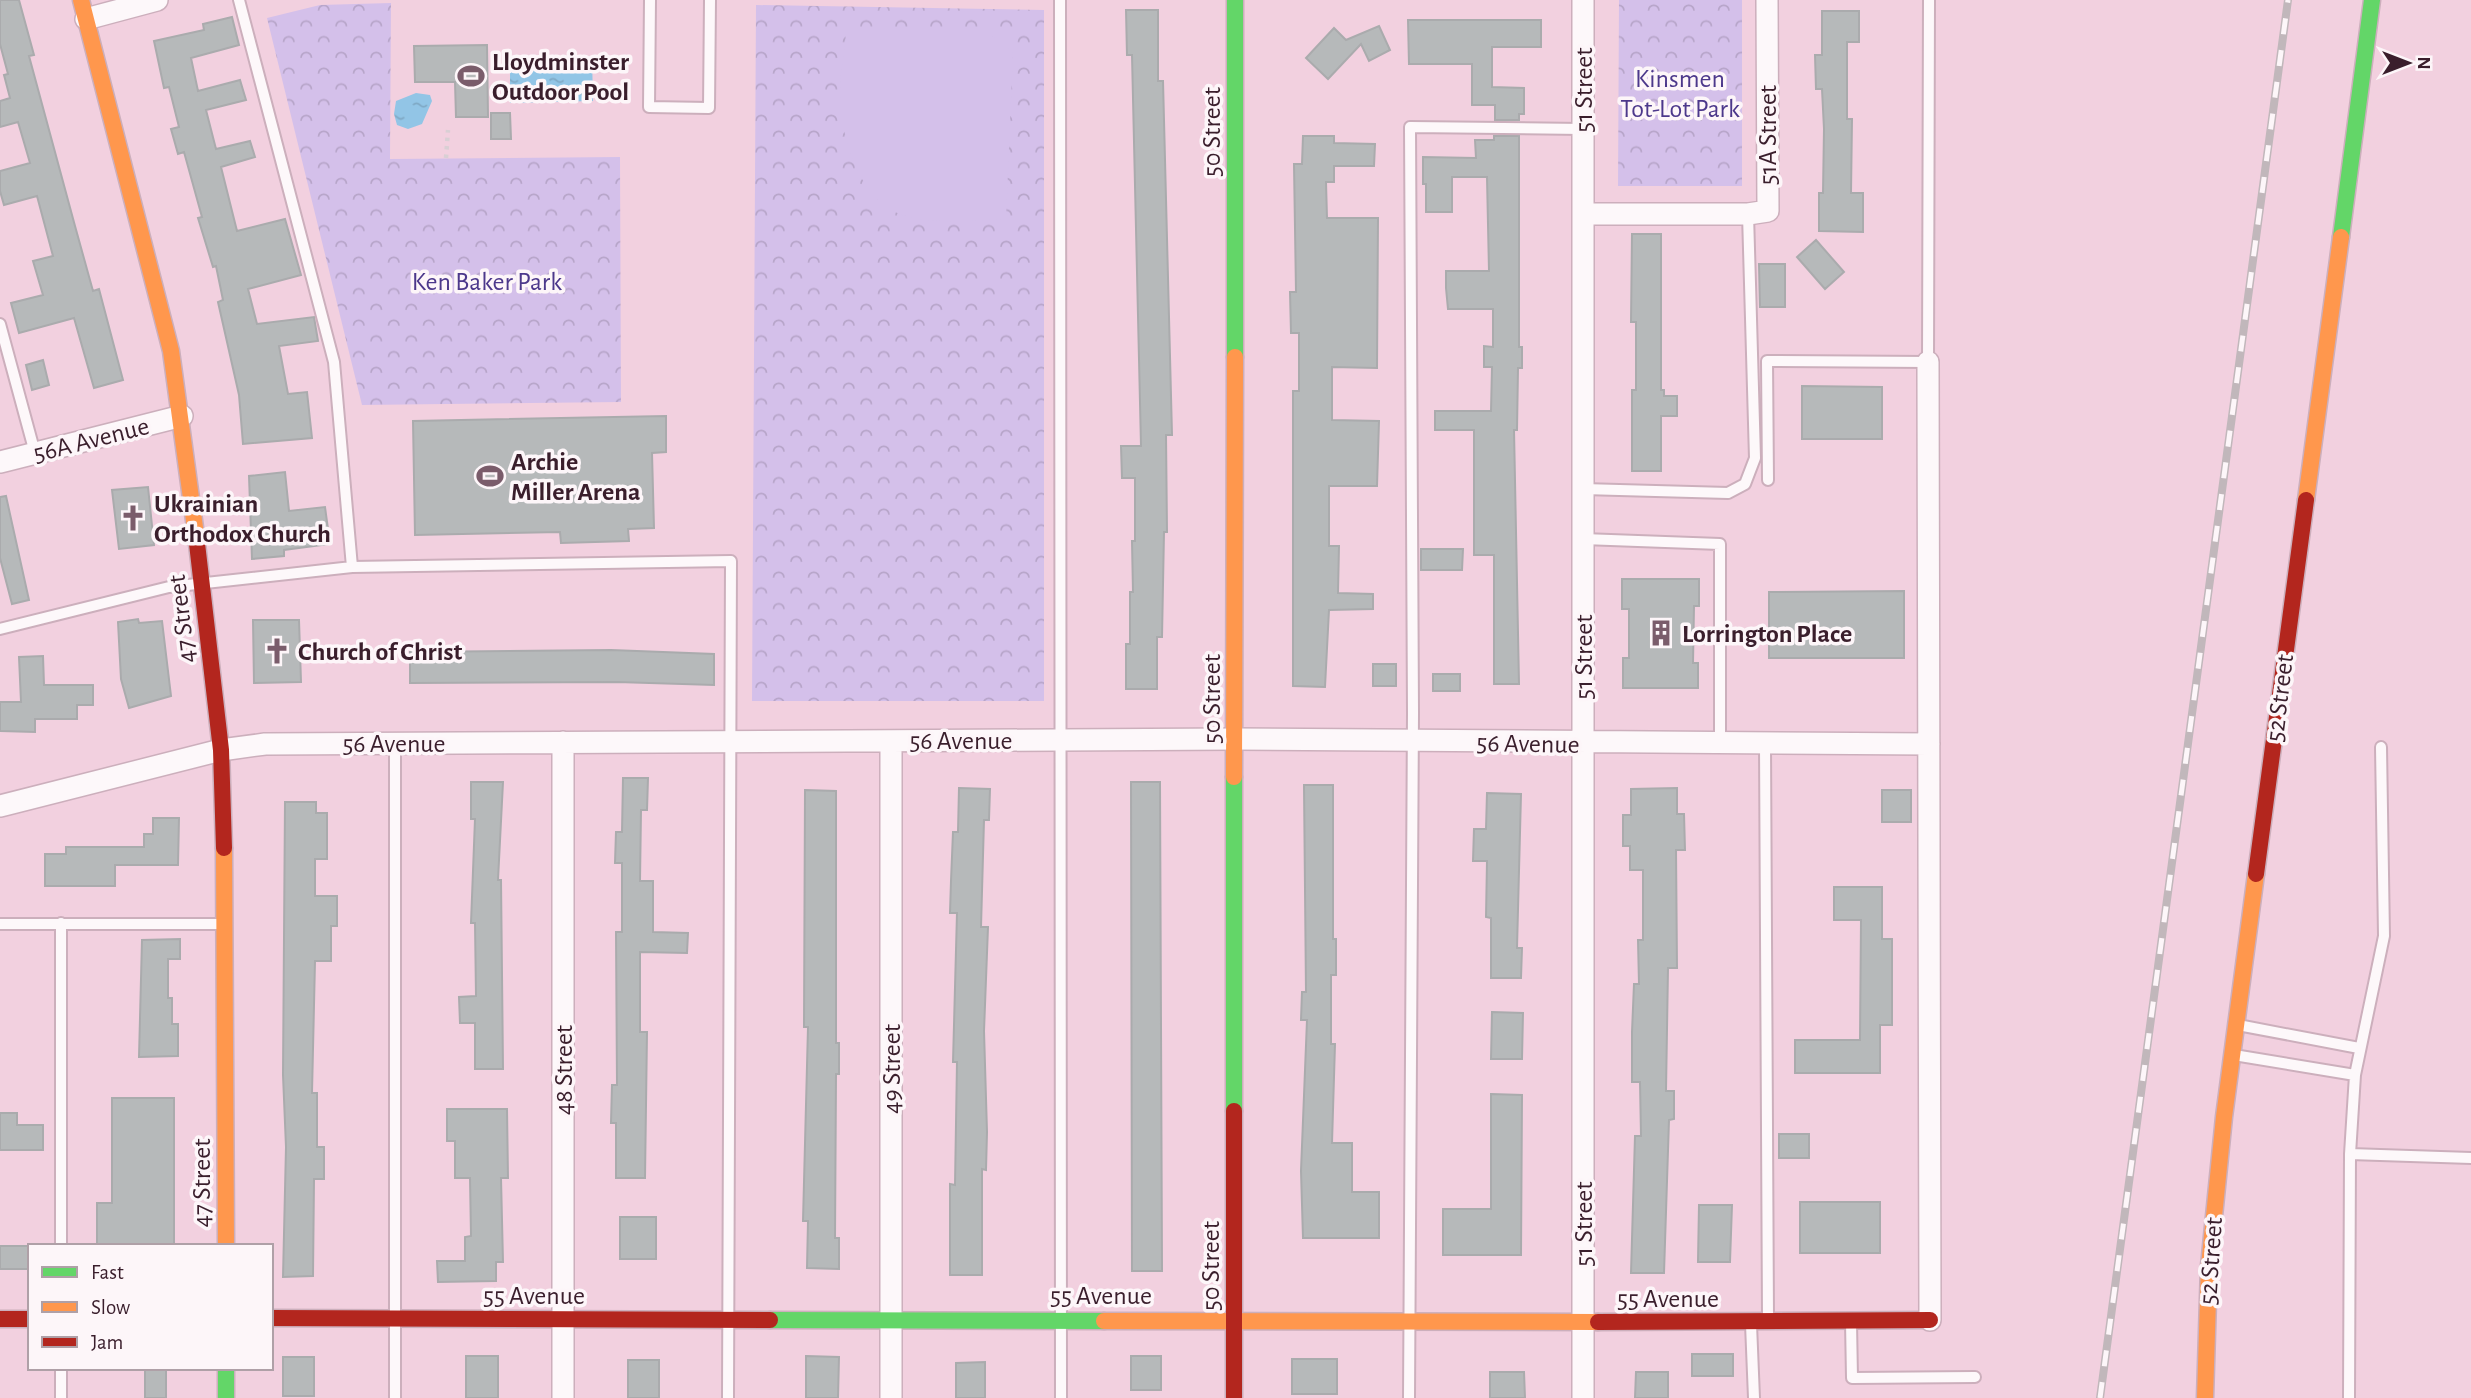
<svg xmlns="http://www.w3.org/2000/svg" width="2471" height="1398" font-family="'Alegreya Sans',sans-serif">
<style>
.forest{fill:url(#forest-crowns)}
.pitch{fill:#d4c0ea}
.water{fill:url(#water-ripples)}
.building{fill:#b6b9ba;stroke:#aaabad;stroke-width:2}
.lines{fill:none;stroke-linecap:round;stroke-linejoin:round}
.lane-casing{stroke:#ccafbc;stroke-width:14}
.street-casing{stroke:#ccafbc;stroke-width:24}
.fast-casing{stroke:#ccafbc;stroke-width:19}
.slow-casing{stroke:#ccafbc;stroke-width:19}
.jam-casing{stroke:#ccafbc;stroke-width:19}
.path{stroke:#d9cfd4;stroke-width:4.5;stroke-dasharray:3.5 5;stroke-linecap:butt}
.lane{stroke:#fdf8fa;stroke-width:10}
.street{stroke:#fdf8fa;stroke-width:21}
.fast{stroke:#63d668;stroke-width:16}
.slow{stroke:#ff974d;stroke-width:16}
.jam{stroke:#b3261e;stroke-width:16}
.rail-casing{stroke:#c1b7bb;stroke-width:8}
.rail{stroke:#fdf6f9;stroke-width:5;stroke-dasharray:16;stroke-linecap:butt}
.labels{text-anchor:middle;stroke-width:7;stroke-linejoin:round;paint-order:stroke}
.poi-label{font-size:26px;font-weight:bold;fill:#3a1e2c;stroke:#fdf6f9;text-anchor:start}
.park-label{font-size:26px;fill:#4c388b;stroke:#fdf6f9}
.street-label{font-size:26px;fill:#3a1e2c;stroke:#fdf6f9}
</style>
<defs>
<pattern id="forest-crowns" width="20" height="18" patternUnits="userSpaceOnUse" patternTransform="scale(1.75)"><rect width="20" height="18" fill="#d4c0ea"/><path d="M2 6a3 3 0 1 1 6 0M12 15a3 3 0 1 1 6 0" fill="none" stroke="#b7a5c9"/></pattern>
<pattern id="water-ripples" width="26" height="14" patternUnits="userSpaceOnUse" patternTransform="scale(1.75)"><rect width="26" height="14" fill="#92c5e6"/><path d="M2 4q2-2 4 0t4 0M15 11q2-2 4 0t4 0" fill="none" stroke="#7fa9c5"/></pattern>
</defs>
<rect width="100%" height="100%" fill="#f2d0df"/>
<path class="forest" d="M 1619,0 L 1742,0 L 1742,186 L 1618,186 Z
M 391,3 L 390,159 L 620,157 L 621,402 L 362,405 L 267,18 L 320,5 Z
M 756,5 L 1044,10 L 1044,701 L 752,701 Z"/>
<path class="pitch" d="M 846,34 L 990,34 L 1013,52 L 1006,219 C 971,220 920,227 889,209 C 857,190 839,129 840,93 C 840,74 844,54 846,34 Z"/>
<path class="water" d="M 592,56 L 593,101 L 510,103 L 510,58 Z
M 416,93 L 430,95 L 432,101 L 422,124 L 408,129 L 397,125 L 394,114 L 396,101 Z"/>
<path class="building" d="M 0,0 L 19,0 L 34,55 L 29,56 L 75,226 L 93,291 L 99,289 L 123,380 L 94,388 L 74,318 L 19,333 L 11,303 L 43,295 L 33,261 L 53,256 L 37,196 L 4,205 L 0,191 L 0,171 L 30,163 L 18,122 L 0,127 L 0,101 L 10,98 L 4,75 L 8,74 L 0,44 Z
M 1126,10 L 1158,10 L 1158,81 L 1163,81 L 1172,435 L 1166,435 L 1167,532 L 1164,532 L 1162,637 L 1157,637 L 1157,689 L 1126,689 L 1126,644 L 1130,644 L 1130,592 L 1133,592 L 1132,541 L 1135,541 L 1135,478 L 1122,478 L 1121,446 L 1141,446 L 1132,55 L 1127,55 Z
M 1822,11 L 1859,11 L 1859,42 L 1847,42 L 1847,119 L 1852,119 L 1851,193 L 1863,193 L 1863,232 L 1819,231 L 1819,193 L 1823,193 L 1824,129 L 1822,89 L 1816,89 L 1815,55 L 1822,55 Z
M 232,17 L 239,45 L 191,58 L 198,91 L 240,80 L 246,100 L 206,110 L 216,149 L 250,141 L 255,157 L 221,167 L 237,231 L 285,219 L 301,275 L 248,289 L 257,324 L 314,317 L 318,341 L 279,346 L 288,394 L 307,392 L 312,438 L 243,444 L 239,395 L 218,302 L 223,300 L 216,266 L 213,267 L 198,218 L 202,217 L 184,152 L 178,154 L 171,129 L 179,127 L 169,87 L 164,88 L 154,41 L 204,30 L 203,24 Z
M 1408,20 L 1541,20 L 1541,47 L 1492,47 L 1492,87 L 1524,88 L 1524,114 L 1519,114 L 1519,120 L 1495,120 L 1495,105 L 1472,105 L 1472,64 L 1409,64 Z
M 1379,26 L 1390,50 L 1369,61 L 1361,44 L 1328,79 L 1306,58 L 1334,28 L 1346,40 Z
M 487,45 L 488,117 L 456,117 L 455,82 L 415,82 L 414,46 Z
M 491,113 L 510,113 L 511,139 L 491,139 Z
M 1303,136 L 1334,136 L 1334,143 L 1375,144 L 1374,166 L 1334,166 L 1334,182 L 1326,182 L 1327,218 L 1378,218 L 1377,368 L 1332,367 L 1332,420 L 1379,421 L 1377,486 L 1329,486 L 1329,546 L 1339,546 L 1338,593 L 1373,594 L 1373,609 L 1329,610 L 1325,687 L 1293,686 L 1293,391 L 1299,391 L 1299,333 L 1291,333 L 1290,292 L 1296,292 L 1294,164 L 1302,164 Z
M 1494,136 L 1519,136 L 1519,347 L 1522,347 L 1522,368 L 1518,368 L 1517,430 L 1514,430 L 1519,684 L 1494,684 L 1494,555 L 1474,555 L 1474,430 L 1435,430 L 1435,411 L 1491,411 L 1492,367 L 1484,367 L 1484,346 L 1493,347 L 1493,309 L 1448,309 L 1446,288 L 1446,271 L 1489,271 L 1487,177 L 1452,177 L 1452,212 L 1426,212 L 1426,184 L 1423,184 L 1423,157 L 1476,158 L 1475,140 L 1494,140 Z
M 1632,234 L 1661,234 L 1661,390 L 1664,390 L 1664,396 L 1677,396 L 1677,416 L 1661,416 L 1661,471 L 1632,471 L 1632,390 L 1636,390 L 1636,322 L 1631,322 Z
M 1816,240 L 1844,272 L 1825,289 L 1797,257 Z
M 1759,264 L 1785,264 L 1785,307 L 1760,307 Z
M 43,360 L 49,385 L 32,390 L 26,365 Z
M 1802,386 L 1882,387 L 1882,439 L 1802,439 Z
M 666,416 L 666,452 L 652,453 L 654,528 L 628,529 L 629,541 L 561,543 L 560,532 L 415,535 L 413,421 Z
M 285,472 L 289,511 L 325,507 L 330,544 L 284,550 L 284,556 L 252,559 L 249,476 Z
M 148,487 L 154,545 L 119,549 L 112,490 Z
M 6,496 L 29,600 L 12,604 L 0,558 L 0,497 Z
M 1421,549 L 1463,549 L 1462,570 L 1421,570 Z
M 1622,579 L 1699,579 L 1699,606 L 1694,606 L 1693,663 L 1698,663 L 1698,688 L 1623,688 L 1623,658 L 1629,658 L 1629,609 L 1622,609 Z
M 1904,591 L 1904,658 L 1769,658 L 1769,592 Z
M 138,619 L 139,623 L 162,621 L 171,696 L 129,708 L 121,679 L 118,622 Z
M 253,620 L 299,620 L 301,682 L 254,683 Z
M 611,650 L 714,654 L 714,685 L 617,682 L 410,683 L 410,652 Z
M 43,656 L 44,685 L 93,685 L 93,705 L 77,705 L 77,719 L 35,719 L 35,732 L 0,731 L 0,702 L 21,702 L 19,657 Z
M 1373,664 L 1396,664 L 1396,686 L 1373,686 Z
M 1433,674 L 1460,674 L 1460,691 L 1433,691 Z
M 623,778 L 648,778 L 647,810 L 641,810 L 640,881 L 653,881 L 653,932 L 688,933 L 687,953 L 640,952 L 640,1032 L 647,1032 L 645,1178 L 616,1178 L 616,1123 L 611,1123 L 612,1085 L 617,1085 L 616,932 L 622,932 L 622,863 L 615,863 L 616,832 L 622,832 Z
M 471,782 L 503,782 L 498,880 L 501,880 L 503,1069 L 475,1069 L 475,1023 L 460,1023 L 459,997 L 476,996 L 475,923 L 471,923 L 475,819 L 471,819 Z
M 1131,782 L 1160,782 L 1162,1271 L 1132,1271 Z
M 1304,785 L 1333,785 L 1333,939 L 1336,939 L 1336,975 L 1331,975 L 1331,1044 L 1335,1044 L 1332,1143 L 1352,1143 L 1352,1192 L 1379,1192 L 1379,1238 L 1303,1238 L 1301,1171 L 1307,1020 L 1301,1020 L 1302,992 L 1306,992 Z
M 959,788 L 990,789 L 989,820 L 984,820 L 981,927 L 988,927 L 984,1031 L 987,1132 L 986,1170 L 982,1169 L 982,1275 L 950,1275 L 950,1184 L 955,1185 L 957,1062 L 953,1062 L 957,913 L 950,913 L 951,881 L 953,832 L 958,832 Z
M 1677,788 L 1677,814 L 1684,814 L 1685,850 L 1676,850 L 1677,968 L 1668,968 L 1666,1091 L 1674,1091 L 1674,1119 L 1669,1120 L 1664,1273 L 1631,1273 L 1635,1136 L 1641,1136 L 1640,1082 L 1632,1082 L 1632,1032 L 1634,984 L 1639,984 L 1638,940 L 1643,940 L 1643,870 L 1630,870 L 1630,846 L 1623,846 L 1623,815 L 1631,815 L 1631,789 Z
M 805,790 L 836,791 L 836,1043 L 839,1043 L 839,1074 L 836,1074 L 835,1238 L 839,1238 L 839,1269 L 807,1268 L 808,1221 L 803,1221 L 808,1027 L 804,1027 Z
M 1882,790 L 1911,790 L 1911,822 L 1882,822 Z
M 1487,793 L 1521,794 L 1517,948 L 1522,948 L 1521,978 L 1491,978 L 1491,918 L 1486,917 L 1487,861 L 1473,861 L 1474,829 L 1486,829 Z
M 285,802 L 316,802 L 316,813 L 327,813 L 327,859 L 315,859 L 315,896 L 337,896 L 337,926 L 331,926 L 331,961 L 315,961 L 312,1093 L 317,1093 L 317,1147 L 324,1147 L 324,1179 L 314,1179 L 313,1276 L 283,1277 L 286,1147 L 283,1075 Z
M 153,818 L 179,818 L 178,865 L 115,865 L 115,886 L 45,886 L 45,854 L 66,854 L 66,847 L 144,847 L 144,834 L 153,834 Z
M 1834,887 L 1882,887 L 1882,939 L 1892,939 L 1892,1025 L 1880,1025 L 1880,1073 L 1795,1073 L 1795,1040 L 1860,1040 L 1861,920 L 1834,920 Z
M 180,939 L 180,959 L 168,959 L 168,998 L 172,998 L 172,1024 L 178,1024 L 178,1056 L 139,1057 L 142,940 Z
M 1492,1012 L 1523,1013 L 1522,1059 L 1491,1059 Z
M 1491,1094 L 1522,1095 L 1521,1255 L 1443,1255 L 1443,1209 L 1491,1209 Z
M 112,1098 L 174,1098 L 174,1246 L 97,1246 L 97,1203 L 112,1203 Z
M 447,1109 L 507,1109 L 508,1178 L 501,1178 L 503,1262 L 496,1262 L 496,1281 L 438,1282 L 437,1261 L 465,1261 L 465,1237 L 471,1236 L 470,1178 L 455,1178 L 455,1141 L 447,1141 Z
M 0,1113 L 17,1113 L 17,1125 L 43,1125 L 43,1150 L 0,1150 Z
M 1779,1134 L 1809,1134 L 1809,1158 L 1779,1158 Z
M 1800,1202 L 1880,1202 L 1880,1253 L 1800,1253 Z
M 1699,1205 L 1732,1205 L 1730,1262 L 1698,1262 Z
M 620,1217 L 656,1217 L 656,1259 L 620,1259 Z
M 0,1246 L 30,1246 L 30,1269 L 0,1269 Z
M 1692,1354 L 1733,1354 L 1733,1376 L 1692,1376 Z
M 466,1356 L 498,1356 L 498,1398 L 466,1398 Z
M 806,1356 L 839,1357 L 838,1398 L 806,1398 Z
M 1131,1356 L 1161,1356 L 1161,1390 L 1131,1390 Z
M 283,1357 L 314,1357 L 314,1396 L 283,1396 Z
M 1292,1359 L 1337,1359 L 1337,1394 L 1292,1394 Z
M 628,1360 L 659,1360 L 659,1398 L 628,1398 Z
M 985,1362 L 985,1398 L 956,1398 L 956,1363 Z
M 145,1368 L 166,1368 L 166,1398 L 145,1398 Z
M 1490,1372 L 1524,1372 L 1525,1398 L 1490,1398 Z
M 1636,1372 L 1668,1372 L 1668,1398 L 1635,1398 Z"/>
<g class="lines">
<g class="lane-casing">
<path id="lane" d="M 239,0 L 334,362 L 352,567
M 650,0 L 649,107 L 709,108 L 710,0
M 1060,0 L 1061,1398
M 0,324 L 35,453
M 1768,480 L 1767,361 L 1928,362 L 1929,0
M 1583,489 L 1728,493 L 1745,484 L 1755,458 L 1748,214
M 1583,539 L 1720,544 L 1720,744
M 0,629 L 169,587 L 352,567 L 731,561 L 728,1398
M 395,743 L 395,1398
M 1765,744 L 1768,1318
M 61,923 L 61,1246
M 0,924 L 225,924
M 2238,1025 L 2359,1048
M 2234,1055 L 2355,1075
M 2350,1154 L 2471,1158
M 1851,1322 L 1852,1378 L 1975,1377
M 1751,1324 L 1754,1398
M 61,1368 L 61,1398
M 1409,1398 L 1413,713 L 1410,127 L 1583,129
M 2349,1398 L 2350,1154 L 2355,1075 L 2384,936 L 2381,747"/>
</g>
<g class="street-casing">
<path id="street" d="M 1583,0 L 1583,1398
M 86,19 L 157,0
M 1583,214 L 1748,214 L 1768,211 L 1767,0
M 1928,362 L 1930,1320
M 0,462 L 182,416
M 891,741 L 891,1398
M 563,742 L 563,1398
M 0,806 L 221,750 L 265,744 L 1236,739 L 1929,744"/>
</g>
<g class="fast-casing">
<path id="fast" d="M 2341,237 L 2372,0
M 1235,357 L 1235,0
M 1234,1111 L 1234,777
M 770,1320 L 1104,1321
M 226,1368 L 226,1398"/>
</g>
<g class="slow-casing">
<path id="slow" d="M 81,0 L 171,351 L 196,535
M 2306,500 L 2341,237
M 1234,777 L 1235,357
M 224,848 L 226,1246
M 1104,1321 L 1598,1322
M 2205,1398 L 2209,1266 L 2224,1117 L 2256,874"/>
</g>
<g class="jam-casing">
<path id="jam" d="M 196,535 L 221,750 L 224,848
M 2256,874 L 2306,500
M 271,1318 L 770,1320
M 0,1319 L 30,1319
M 1598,1322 L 1930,1320
M 1234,1398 L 1234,1111"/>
</g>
<path class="path" d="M 446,158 L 448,130"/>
<use href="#lane" class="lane"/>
<use href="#street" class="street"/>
<use href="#fast" class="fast"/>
<use href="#slow" class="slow"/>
<use href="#jam" class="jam"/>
<g class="rail-casing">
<path id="rail" d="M 2100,1398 L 2288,0"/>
</g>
<use href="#rail" class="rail"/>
</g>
<defs>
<g id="stadium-bare" transform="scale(2.1)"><path d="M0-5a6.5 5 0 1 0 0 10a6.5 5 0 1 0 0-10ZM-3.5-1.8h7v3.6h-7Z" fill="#7a5c6b" stroke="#fdf6f9" stroke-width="2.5" paint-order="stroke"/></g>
<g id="church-bare" transform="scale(2.1)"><path d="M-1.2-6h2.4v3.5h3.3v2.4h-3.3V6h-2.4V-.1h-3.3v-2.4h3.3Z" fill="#7a5c6b" stroke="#fdf6f9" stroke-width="2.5" paint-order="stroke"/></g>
<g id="building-bare" transform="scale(2.1)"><path d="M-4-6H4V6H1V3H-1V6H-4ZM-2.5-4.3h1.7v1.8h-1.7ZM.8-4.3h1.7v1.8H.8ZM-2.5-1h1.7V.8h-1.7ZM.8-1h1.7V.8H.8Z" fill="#7a5c6b" stroke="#fdf6f9" stroke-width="2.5" paint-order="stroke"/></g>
</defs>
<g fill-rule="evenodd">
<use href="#stadium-bare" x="471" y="76"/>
<use href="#stadium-bare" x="490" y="476"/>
<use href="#church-bare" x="133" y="518"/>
<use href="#building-bare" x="1661" y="633"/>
<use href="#church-bare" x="277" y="651"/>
</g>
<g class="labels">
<g class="poi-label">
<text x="492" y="70">Lloydminster<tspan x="492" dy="30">Outdoor Pool</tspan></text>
<text x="511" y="470">Archie<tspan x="511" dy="30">Miller Arena</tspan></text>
<text x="154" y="512">Ukrainian<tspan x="154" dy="30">Orthodox Church</tspan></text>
<text x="1682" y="642">Lorrington Place</text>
<text x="298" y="660">Church of Christ</text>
</g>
<g class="park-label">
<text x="1680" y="87">Kinsmen<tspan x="1680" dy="30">Tot-Lot Park</tspan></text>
<text x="487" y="290">Ken Baker Park</text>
</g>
<g class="street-label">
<text transform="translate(1583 90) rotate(-90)" y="9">51 Street</text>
<text transform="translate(1211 132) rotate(-90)" y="9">50 Street</text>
<text transform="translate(1767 135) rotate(-90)" y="9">51A Street</text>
<text transform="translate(91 439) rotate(-14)" y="9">56A Avenue</text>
<text transform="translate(181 619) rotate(-97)" y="9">47 Street</text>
<text transform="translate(1583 657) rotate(-90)" y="9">51 Street</text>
<text transform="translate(2279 698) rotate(-83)" y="9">52 Street</text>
<text transform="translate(1211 699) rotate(-90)" y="9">50 Street</text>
<text x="961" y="749">56 Avenue</text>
<text x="394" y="752">56 Avenue</text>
<text transform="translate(1528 743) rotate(1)" y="9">56 Avenue</text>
<text transform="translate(891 1069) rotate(-90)" y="9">49 Street</text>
<text transform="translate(563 1070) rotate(-90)" y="9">48 Street</text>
<text transform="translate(201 1183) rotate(-90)" y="9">47 Street</text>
<text transform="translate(1583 1224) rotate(-90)" y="9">51 Street</text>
<text transform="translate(2210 1261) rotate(-86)" y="9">52 Street</text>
<text transform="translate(1210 1266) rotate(-90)" y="9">50 Street</text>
<text x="534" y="1304">55 Avenue</text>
<text x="1101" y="1304">55 Avenue</text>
<text x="1668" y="1307">55 Avenue</text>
</g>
</g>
<rect x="28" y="1244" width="245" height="126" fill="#fdf6f9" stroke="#afa0a7" stroke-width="2"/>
<rect x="42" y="1267" width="35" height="10" fill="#63d668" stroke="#afa0a7" stroke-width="2"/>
<text x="91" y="1279" font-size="21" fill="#3a1e2c">Fast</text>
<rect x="42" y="1302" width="35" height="10" fill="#ff974d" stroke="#afa0a7" stroke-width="2"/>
<text x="91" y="1314" font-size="21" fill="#3a1e2c">Slow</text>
<rect x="42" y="1337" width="35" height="10" fill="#b3261e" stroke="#afa0a7" stroke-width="2"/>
<text x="91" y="1349" font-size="21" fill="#3a1e2c">Jam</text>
<g transform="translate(2408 63) rotate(90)" stroke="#fdf6f9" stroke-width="5" paint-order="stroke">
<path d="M0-5L12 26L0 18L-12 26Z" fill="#3a1e2c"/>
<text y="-10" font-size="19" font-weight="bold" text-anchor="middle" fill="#3a1e2c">N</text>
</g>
</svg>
